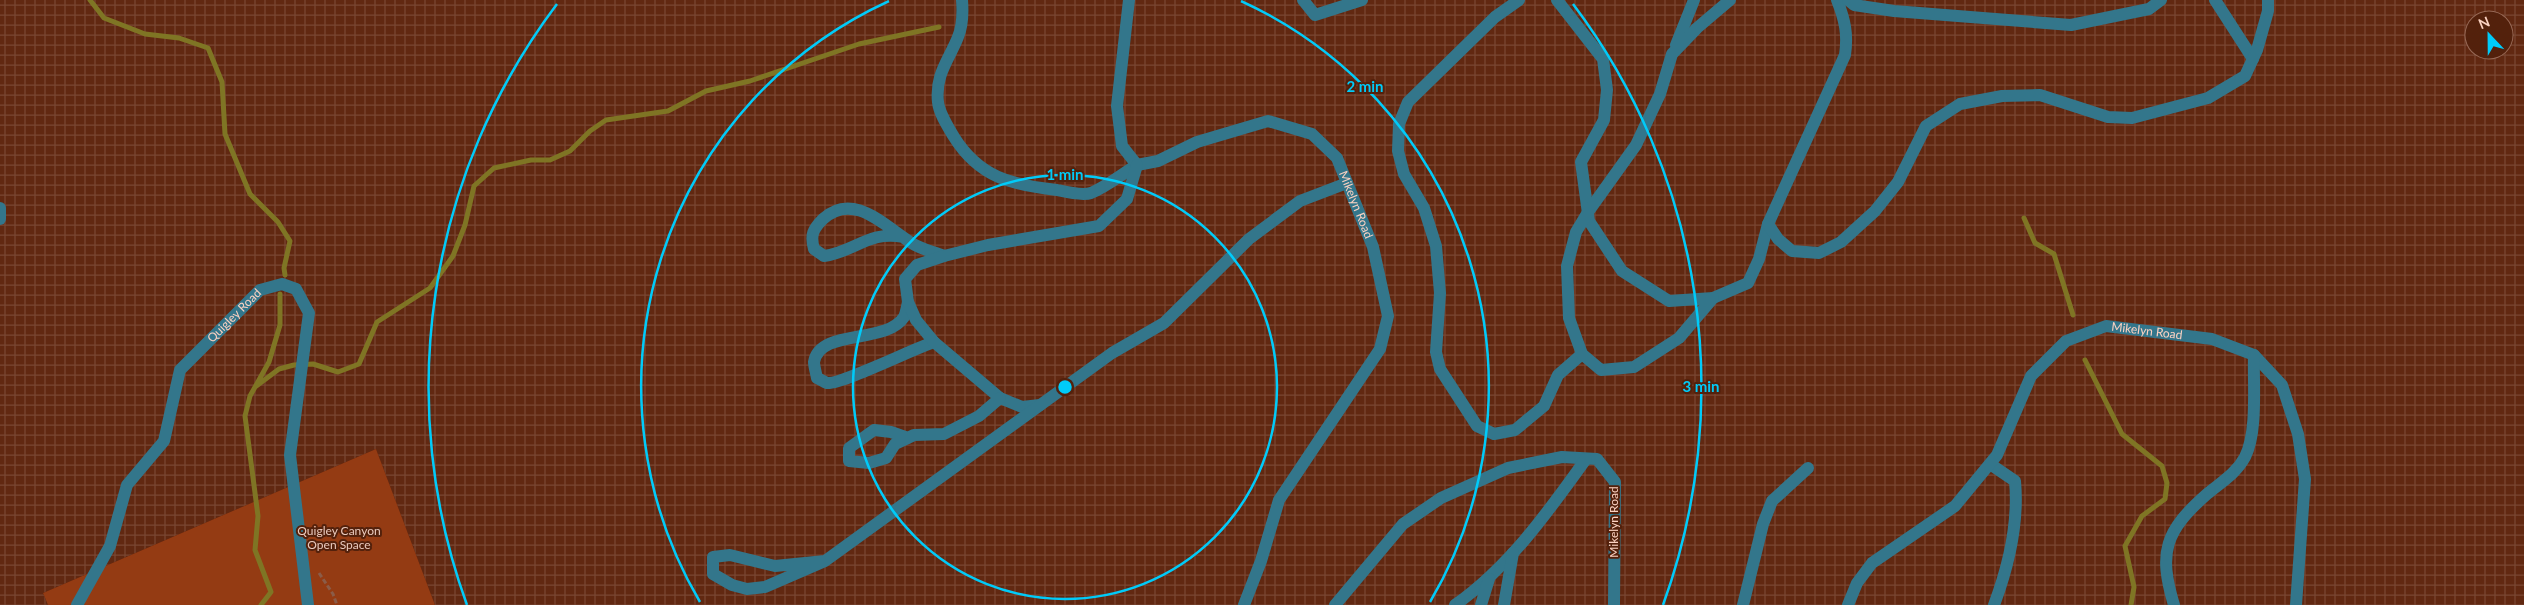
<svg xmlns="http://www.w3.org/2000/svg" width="2524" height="605" font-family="Lato,sans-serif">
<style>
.industrial{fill:url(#industrial-grid);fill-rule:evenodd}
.park{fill:#943b13}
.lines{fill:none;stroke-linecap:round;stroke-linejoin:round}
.stream{stroke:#7f7524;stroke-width:5}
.path{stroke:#8b5c48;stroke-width:3;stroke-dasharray:5 2.5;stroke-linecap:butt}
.minor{stroke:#33768b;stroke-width:12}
.ring{fill:none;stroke:#00cbf9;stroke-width:2.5}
.labels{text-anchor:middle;stroke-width:4;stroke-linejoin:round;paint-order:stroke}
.street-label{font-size:12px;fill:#fbd2c2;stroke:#53210c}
.park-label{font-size:12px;fill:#ebcbbf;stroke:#53210c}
.centre{fill:#00cbf9;stroke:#53210c;stroke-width:2.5}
.ring-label{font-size:15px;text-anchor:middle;font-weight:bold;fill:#00cbf9;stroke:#53210c;stroke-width:4;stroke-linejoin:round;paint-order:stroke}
</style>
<defs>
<pattern id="industrial-grid" width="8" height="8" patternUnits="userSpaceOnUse" patternTransform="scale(1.25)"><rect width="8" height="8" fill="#612811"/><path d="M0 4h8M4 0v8" fill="none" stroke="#794632"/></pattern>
</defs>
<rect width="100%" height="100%" fill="#53210c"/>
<path class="industrial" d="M 0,0 L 2524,0 L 2524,605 L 435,605 L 376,449 L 43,593 L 48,605 L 0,605 ZM 2474,20 L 2504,20 L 2504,50 L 2474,50 Z"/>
<path class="park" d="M 376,449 L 435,605 L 48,605 L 43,593 Z"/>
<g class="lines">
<path class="stream" d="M 90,0 L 104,18 L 145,34 L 179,38 L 208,48 L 222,82 L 225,134 L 250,194 L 278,222 L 290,241 L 284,268 L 285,275
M 2024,218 L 2035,243 L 2054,254 L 2073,315
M 2085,360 L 2122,434 L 2162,466 L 2167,483 L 2165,499 L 2142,516 L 2125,546 L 2134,587 L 2131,605
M 255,387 L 279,369 L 294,365 L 313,364 L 338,372 L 359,364 L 377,322 L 430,288 L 453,256 L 465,225 L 474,186 L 494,168 L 531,160 L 550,160 L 570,151 L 590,131 L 606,120 L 668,111 L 706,91 L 750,81 L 859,44 L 939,27
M 261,605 L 271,592 L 255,550 L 258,516 L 245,416 L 250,396 L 269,362 L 280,325 L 280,294"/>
<path class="path" d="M 319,573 L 333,594 L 337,605"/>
<g class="minor">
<path d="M 962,0 C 963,13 963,25 958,37 C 949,60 935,74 938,102 C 939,113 948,127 954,137 C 979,177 1011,185 1057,190 C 1066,192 1082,196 1091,193 C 1106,187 1122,174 1137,165"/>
<path id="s1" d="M 1129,0 L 1117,106 L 1122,146 L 1137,165 L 1158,161 L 1197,142 L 1268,121 L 1312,134 L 1337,158 L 1373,247 L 1388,316 L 1380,349 L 1279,500 L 1261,561 L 1244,605"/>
<path d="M 1303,0 L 1315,15 L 1362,0"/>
<path d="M 1519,0 L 1495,17 L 1408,102 L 1399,124 L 1398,151 L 1404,174 L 1424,208 L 1436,246 L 1440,293 L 1436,352 L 1440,369 L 1477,426 L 1494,434 L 1515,430 L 1544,406 L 1558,375 L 1582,354"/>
<path d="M 1557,0 L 1603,59 L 1607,90 L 1604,120 L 1581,162 L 1589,221 L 1622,271 L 1669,301 L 1713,298 L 1748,283 L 1759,259 L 1768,224 L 1845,55 C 1848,34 1845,20 1837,0"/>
<path d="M 1848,0 L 1854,5 L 1894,11 L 2071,25 L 2149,9 L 2161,0"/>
<path d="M 2215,0 L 2253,59"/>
<path d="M 1676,45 L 1694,0"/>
<path d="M 0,208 L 0,219"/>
<path d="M 1768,224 L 1778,239 L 1792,251 L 1819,253 L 1841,242 L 1875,211 L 1898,182 L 1926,126 L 1960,104 L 2002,96 L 2040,95 L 2108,117 L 2132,118 L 2208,98 L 2245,76 L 2257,50 L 2268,11 L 2268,0"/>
<path d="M 903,237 C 870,230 854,252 824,256 L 814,249 C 810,235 813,229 823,219 C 855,190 887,229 915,245 C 924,250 935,252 944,256"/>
<path d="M 1713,298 L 1679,338 L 1634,367 L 1601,370 L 1582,354 L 1569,318 L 1567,266 L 1576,232 L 1588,212 L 1636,145 L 1660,94 L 1672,54 L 1697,28 L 1730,0"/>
<path d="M 908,302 C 907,306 906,313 904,317 C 886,345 820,328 814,362 C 814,366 816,373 817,378 C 820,379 824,382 827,383 C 840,385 915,348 934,342"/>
<path d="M 1040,405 L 1022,407 L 1000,398 L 934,342 L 916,320 L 908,302 L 905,279 L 917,265 L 944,256 L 988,245 L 1099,226 L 1127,199 L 1137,165"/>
<path d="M 908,438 L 891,432 L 874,430 L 849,448 L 849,461 L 869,463 L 886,458 L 895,444 L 914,435 L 944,434 L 979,416 L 1000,398"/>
<path d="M 1990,464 L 2015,481 C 2019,524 2009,565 1994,605"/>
<path d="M 825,561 L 775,566 L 730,555 L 713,557 L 713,574 L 732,585 L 747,589 L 765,587 L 825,561 L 1112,353 L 1164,323 L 1249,239 L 1300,201 L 1347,183"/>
<path id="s2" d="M 77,605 L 110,546 L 127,485 L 164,441 L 180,370 L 260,290 L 282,284 L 296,289 L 309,313 L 290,455 L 308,605"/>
<path d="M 1335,605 L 1403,524 L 1441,498 L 1508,468 L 1562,457 L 1597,459 L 1615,482 L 1614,605"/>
<path d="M 1455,605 C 1509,567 1548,512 1586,459"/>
<path d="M 1481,605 L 1489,579"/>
<path d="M 1504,605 L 1513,553"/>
<path d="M 1743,605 L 1763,524 L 1772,501 L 1808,468"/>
<path id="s3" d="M 1848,605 L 1857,583 L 1872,563 L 1955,506 L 1997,455 L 2031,376 L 2066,341 L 2106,326 L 2212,339 L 2254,355 L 2282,385 L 2298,434 L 2305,479 L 2296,605"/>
<path d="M 2174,605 C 2158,552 2165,531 2207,494 C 2220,483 2236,474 2245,457 C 2258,431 2253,384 2254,355"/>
</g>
</g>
<g class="ring">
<circle cx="1065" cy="387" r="212"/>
<path d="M700 602A424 424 0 0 1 889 1M1241 1A424 424 0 0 1 1430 602"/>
<path d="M467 605A636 636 0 0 1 557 4M1573 4A636 636 0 0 1 1663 605"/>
</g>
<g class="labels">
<g class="street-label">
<text dy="4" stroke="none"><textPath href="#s1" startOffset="441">Mikelyn Road</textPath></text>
<text dy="4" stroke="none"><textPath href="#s2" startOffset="338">Quigley Road</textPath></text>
<text dy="4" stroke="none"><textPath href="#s3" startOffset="435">Mikelyn Road</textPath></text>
<text transform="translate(1614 522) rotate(-90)" y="4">Mikelyn Road</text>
</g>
<g class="park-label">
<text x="339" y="535">Quigley Canyon<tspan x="339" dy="14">Open Space</tspan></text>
</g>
</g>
<circle cx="1065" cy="387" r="8" class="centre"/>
<g class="ring-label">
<text x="1365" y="92">2 min</text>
<text x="1065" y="180">1 min</text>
<text x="1701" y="392">3 min</text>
</g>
<g transform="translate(2489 35) rotate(338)"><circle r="24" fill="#53210c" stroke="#966855"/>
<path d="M0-4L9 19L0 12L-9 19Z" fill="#00cbf9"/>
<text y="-8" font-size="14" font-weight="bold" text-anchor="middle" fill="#fbd2c2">N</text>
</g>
</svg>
